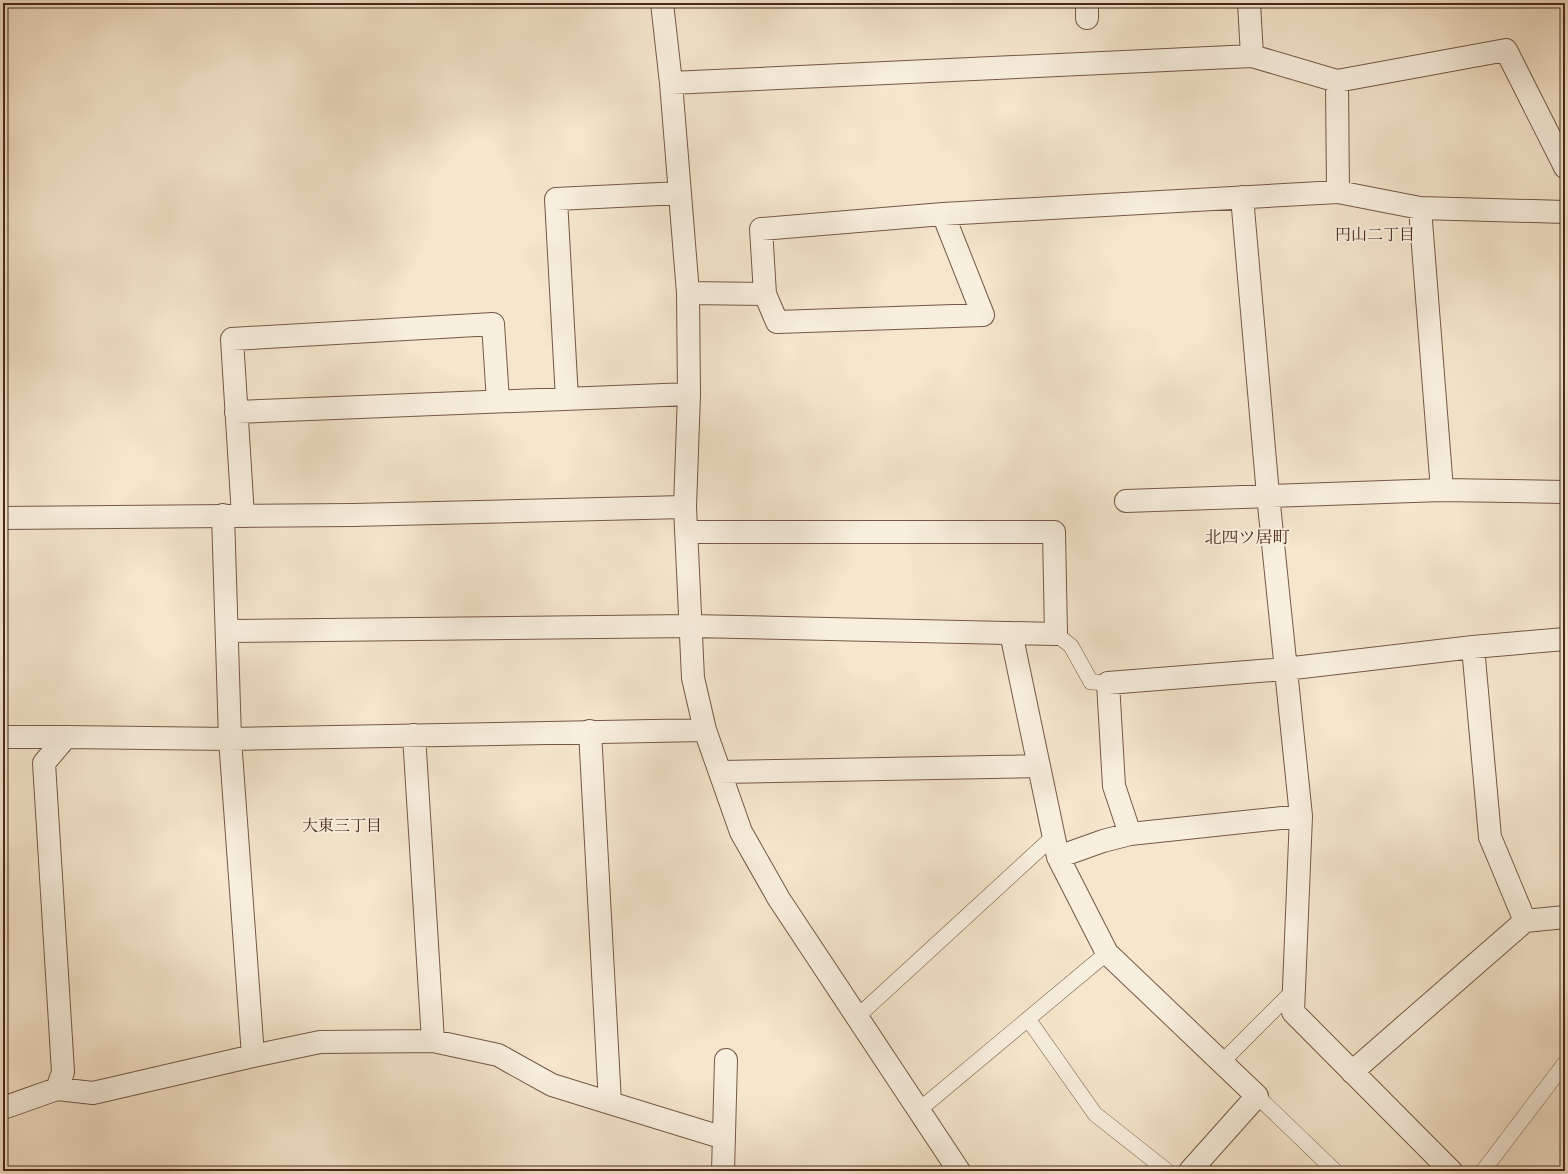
<svg xmlns="http://www.w3.org/2000/svg" width="1568" height="1174" font-family="'IM FELL English','Noto Serif JP',serif">
<style>
.lines{fill:none;stroke-linecap:round;stroke-linejoin:round}
.service-casing{stroke:#755846;stroke-width:16}
.minor-casing{stroke:#755846;stroke-width:24}
.tertiary-casing{stroke:#755846;stroke-width:24}
.service{stroke:#f8efde;stroke-width:15}
.minor{stroke:#f8efde;stroke-width:22}
.tertiary{stroke:#f8efde;stroke-width:22}
.labels{text-anchor:middle;stroke-width:4;stroke-linejoin:round;paint-order:stroke}
.neighbourhood-label{font-size:16px;fill:#4a2819;stroke:#f8efde}
.quarter-label{font-size:17px;fill:#4a2819;stroke:#f8efde}
</style>
<rect width="100%" height="100%" fill="#f5e6cc"/>
<filter id="stains"><feTurbulence type="fractalNoise" baseFrequency=".005" numOctaves="4"/><feColorMatrix values="0 0 0 0 .2 0 0 0 0 .09 0 0 0 0 .02 0 0 0 .5 -.17"/></filter>
<radialGradient id="worn" r=".72"><stop offset=".6" stop-color="#630" stop-opacity="0"/><stop offset="1" stop-color="#630" stop-opacity=".3"/></radialGradient>
<g class="lines">
<g class="service-casing">
<path id="service" d="M 1056,634 L 1071,646 L 1091,682 L 1108,683
M 857,1017 L 1054,836
M 1028,1019 L 1095,1114 L 1167,1171
M 1222,1062 L 1293,991
M 1257,1096 L 1335,1171
M 919,1110 L 1107,953
M 1483,1171 L 1565,1063"/>
</g>
<g class="minor-casing">
<path id="minor" d="M 662,3 L 671,83 L 688,293 L 689,394 L 685,507 L 693,678 L 705,730 L 741,832 L 779,899 L 959,1171
M 1087,3 L 1087,18
M 1249,3 L 1252,56 L 1337,81 L 1506,50 L 1565,167
M 1337,81 L 1338,192
M 671,83 L 1252,56
M 1242,197 L 1268,495 L 1301,816 L 1293,1012 L 1451,1171
M 1420,208 L 1442,490
M 943,214 L 983,315 L 777,322 L 765,294 L 761,229 L 943,214 L 1338,192 L 1420,208 L 1565,212
M 688,293 L 765,294
M 567,399 L 556,199 L 680,193
M 236,412 L 689,394
M 1126,501 L 1442,490 L 1565,492
M 223,515 L 230,739 L 253,1056
M 243,516 L 232,339 L 493,324 L 498,401
M 227,631 L 691,626 L 1056,634 L 1054,532 L 686,532
M 1011,633 L 1058,857 L 1107,953 L 1257,1096 L 1190,1171
M 1473,647 L 1490,837 L 1525,921
M 414,735 L 433,1041
M 3,737 L 66,737
M 720,772 L 1039,766
M 1130,834 L 1114,786 L 1108,683 L 1285,669 L 1473,647 L 1565,639
M 1058,857 L 1103,841 L 1130,834 L 1301,816
M 1352,1072 L 1525,921 L 1565,917
M 57,1089 L 63,1072 L 44,763 L 66,737 L 230,739 L 705,730
M 610,1103 L 724,1138
M 3,1108 L 57,1089 L 93,1093 L 253,1056 L 320,1042 L 433,1041 L 498,1055 L 552,1085 L 610,1103 L 590,731
M 723,1171 L 726,1060"/>
</g>
<g class="tertiary-casing">
<path id="tertiary" d="M 3,518 L 353,515 L 685,507"/>
</g>
<use href="#service" class="service"/>
<use href="#minor" class="minor"/>
<use href="#tertiary" class="tertiary"/>
</g>
<g class="labels">
<g class="neighbourhood-label">
<text x="1375" y="240">円山二丁目</text>
<text x="342" y="831">大東三丁目</text>
</g>
<g class="quarter-label">
<text x="1247" y="543">北四ツ居町</text>
</g>
</g>
<rect width="1568" height="1174" fill="none" stroke="#f5e6cc" stroke-width="16"/>
<rect x="4" y="4" width="1560" height="1166" fill="none" stroke="#4a2819" stroke-width="2"/>
<rect x="8" y="8" width="1552" height="1158" fill="none" stroke="#4a2819"/>
<rect width="100%" height="100%" filter="url(#stains)"/>
<rect width="100%" height="100%" fill="url(#worn)"/>
</svg>
